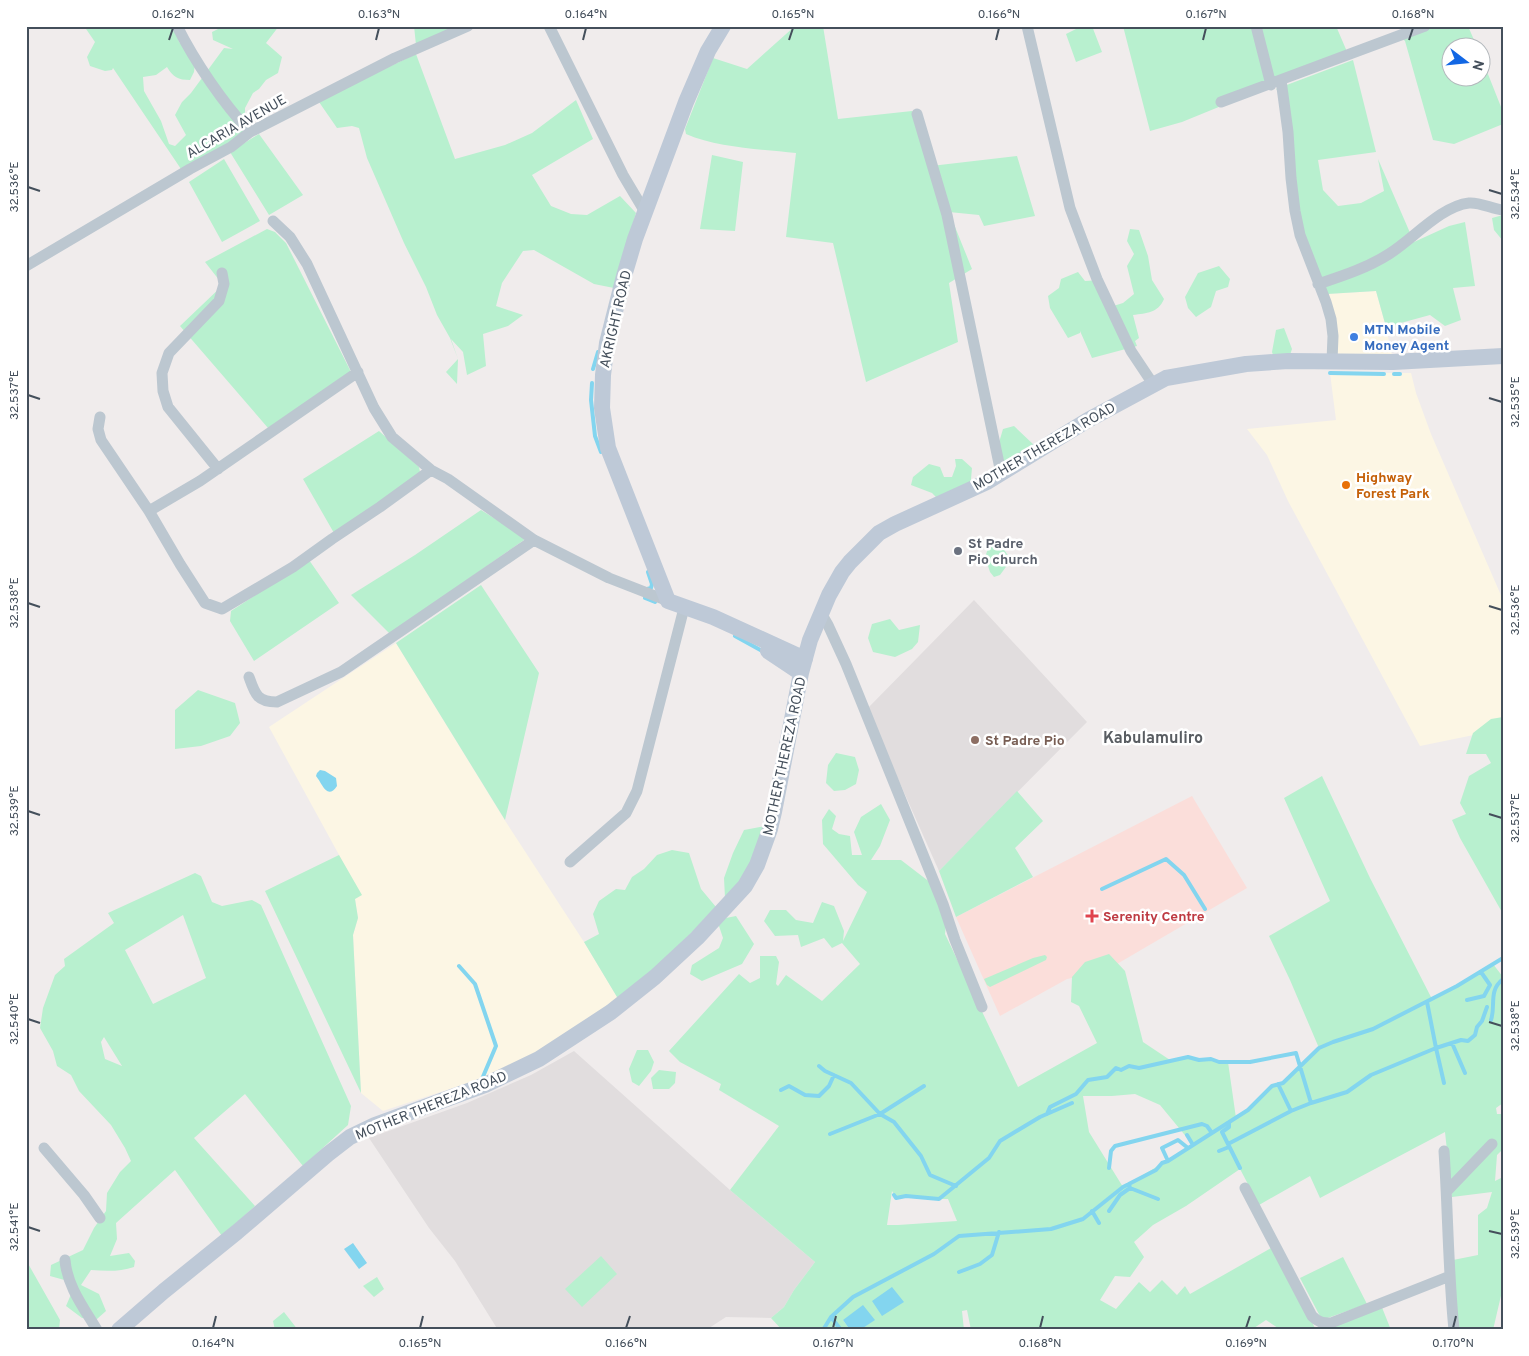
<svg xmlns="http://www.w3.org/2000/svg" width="1529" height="1356" font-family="Overpass,sans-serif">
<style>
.commercial{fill:#fcf6e4}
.education{fill:#e1ddde}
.medical{fill:#fbdeda}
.green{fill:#b8f0cf;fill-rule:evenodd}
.water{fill:#83d5ef}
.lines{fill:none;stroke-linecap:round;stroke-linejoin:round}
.stream{stroke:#83d5ef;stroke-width:4}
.street{stroke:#bcc7d0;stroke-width:11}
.secondary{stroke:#bec9d7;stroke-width:16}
.ticks{fill:none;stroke:#444f5b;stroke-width:2}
.shop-dot{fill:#3f7fe0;stroke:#fff;stroke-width:2}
.food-dot{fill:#e8710a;stroke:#fff;stroke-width:2}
.worship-dot{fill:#6b7280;stroke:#fff;stroke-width:2}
.education-dot{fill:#8d6e63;stroke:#fff;stroke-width:2}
.health-dot{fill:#e0444e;stroke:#fff;stroke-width:2}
.labels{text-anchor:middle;stroke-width:5;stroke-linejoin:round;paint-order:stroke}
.street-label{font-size:14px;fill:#444f5b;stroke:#fff}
.shop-label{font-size:14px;font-weight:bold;fill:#366cbe;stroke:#fff;text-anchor:start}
.food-label{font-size:14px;font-weight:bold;fill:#c56008;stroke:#fff;text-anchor:start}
.worship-label{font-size:14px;font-weight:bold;fill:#5b616d;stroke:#fff;text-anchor:start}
.education-label{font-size:14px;font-weight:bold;fill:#785e54;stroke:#fff;text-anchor:start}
.health-label{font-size:14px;font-weight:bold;fill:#be3a42;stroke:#fff;text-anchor:start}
.quarter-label{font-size:16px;font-weight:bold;fill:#595d62;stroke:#fff}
.neatline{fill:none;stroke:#444f5b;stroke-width:2}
.ticks-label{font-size:12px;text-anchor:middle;fill:#444f5b}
</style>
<rect width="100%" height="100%" fill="#f0ecec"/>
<path class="commercial" d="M 1376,291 L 1386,327 L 1394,365 L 1337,362 L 1327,294 Z
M 1330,373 L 1411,373 L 1416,393 L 1431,434 L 1503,600 L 1503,729 L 1420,746 L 1288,501 L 1267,455 L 1247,429 L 1336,420 Z
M 396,643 L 504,819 L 584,942 L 620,1002 L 513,1068 L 383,1111 L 361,1093 L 353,935 L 358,918 L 355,899 L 361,895 L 269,727 Z"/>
<path class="education" d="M 974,600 L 1087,722 L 939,871 L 867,709 Z
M 574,1051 L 730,1190 L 815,1262 L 794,1290 L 784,1307 L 771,1318 L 726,1317 L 706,1330 L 498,1330 L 455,1261 L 429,1228 L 369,1138 L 467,1103 L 531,1075 Z"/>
<path class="medical" d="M 1192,796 L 1247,888 L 1105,971 L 1067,979 L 1000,1016 L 956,917 Z"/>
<path class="green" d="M 84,26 L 176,26 L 179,42 L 191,53 L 195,64 L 194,72 L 190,80 C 178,80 173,77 167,67 L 156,75 L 143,77 L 144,91 L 161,121 L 169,144 L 175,146 L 186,135 L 175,115 L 182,102 L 191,93 L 224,48 L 233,49 L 213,40 L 212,32 L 224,26 L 279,26 L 266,43 L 282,57 L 278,73 L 266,80 L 259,89 L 253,93 L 245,108 L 245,129 L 250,131 L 183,172 L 113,68 L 112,70 L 105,71 L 90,66 L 87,57 L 95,42 Z
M 414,26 L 460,26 L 416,45 Z
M 795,26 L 823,26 L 838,119 L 912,111 L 921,133 L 931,166 L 1017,156 L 1035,216 L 984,226 L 979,215 L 949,212 L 972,269 L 949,283 L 958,342 L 866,382 L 833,243 L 786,237 L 796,153 C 761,149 718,148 686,134 L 685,129 L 713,58 L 747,69 Z
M 1082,26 L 1092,26 L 1102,52 L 1076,62 L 1066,34 Z
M 1123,26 L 1336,26 L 1348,54 L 1182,122 L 1150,131 Z
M 1425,26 L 1468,26 L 1477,47 L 1452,48 L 1452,78 L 1482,78 L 1482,59 L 1503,112 L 1503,124 L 1454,144 L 1433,140 L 1405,41 L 1400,36 Z
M 416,54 L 455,159 L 505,145 L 532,133 L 576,100 L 593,139 L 532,175 L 551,206 L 571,214 L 587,215 L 620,196 L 636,213 L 614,288 L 594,284 L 534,250 L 523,251 L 502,283 L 496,306 L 523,315 L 508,326 L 483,334 L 486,366 L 467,375 L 463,352 L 451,339 L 458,359 L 457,384 L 446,372 L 458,359 L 450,338 L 437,315 L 426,287 L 404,243 L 367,158 L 359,128 L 352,126 L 337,128 L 319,102 L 359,81 Z
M 1353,60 L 1376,152 L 1318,160 L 1323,190 L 1338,206 L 1361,203 L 1384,191 L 1378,159 L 1414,242 L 1449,226 L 1465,222 L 1475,286 L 1453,288 L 1461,320 L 1445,326 L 1430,315 L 1386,327 L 1376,291 L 1327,294 L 1300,237 L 1283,96 L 1276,89 Z
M 259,134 L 303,195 L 269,215 L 230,152 Z
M 712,155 L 743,162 L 735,231 L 700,229 Z
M 224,159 L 260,221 L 222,242 L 189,182 Z
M 1503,215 L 1503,241 L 1494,230 L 1492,218 Z
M 267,229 L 275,232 L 286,243 L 351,372 L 268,428 L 180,326 L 223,285 L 205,262 Z
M 1130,229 L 1139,230 L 1148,256 L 1152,280 L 1164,299 C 1158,313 1147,313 1133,315 L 1139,338 L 1135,341 L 1137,346 L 1092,358 L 1080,331 L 1080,333 L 1068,338 L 1050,308 L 1048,296 L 1059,288 L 1061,279 L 1078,272 L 1085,281 L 1101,280 L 1110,307 L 1123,303 L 1134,294 L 1127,266 L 1134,254 L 1127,241 Z
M 1219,266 L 1230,279 L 1228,287 L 1216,291 L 1211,307 L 1196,317 L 1188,308 L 1185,297 L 1198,273 Z
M 1284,328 L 1292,349 L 1287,364 L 1276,364 L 1272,352 L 1276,330 Z
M 1014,426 L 1034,445 L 1018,464 L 1003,461 L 998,446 L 1003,429 Z
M 379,431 L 419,467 L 420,472 L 418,476 L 334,533 L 303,479 Z
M 955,459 L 962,459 L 972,468 L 970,490 L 945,506 L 932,493 L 911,485 L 913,477 L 929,464 L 940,467 L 944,477 L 952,477 L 956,466 Z
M 481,510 L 523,536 L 524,540 L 390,634 L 351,595 L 415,555 Z
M 989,546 L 1003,548 L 1011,560 L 1000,575 L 994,577 L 990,572 L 985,557 Z
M 309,560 L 339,603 L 254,661 L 230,621 L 231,611 Z
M 481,585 L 539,673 L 505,820 L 396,643 Z
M 890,619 L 899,630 L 920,625 L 918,642 L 912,649 L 895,657 L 873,652 L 868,638 L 872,624 Z
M 198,690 L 235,703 L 240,723 L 230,736 L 201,746 L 175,749 L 175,710 Z
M 1503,717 L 1503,914 L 1460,838 L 1452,820 L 1466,814 L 1460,803 L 1469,776 L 1491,763 L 1486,754 L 1466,754 L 1473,733 L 1491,719 Z
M 836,753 L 855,757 L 859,770 L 856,784 L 845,790 L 834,791 L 826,783 L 828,765 Z
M 1322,776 L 1370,878 L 1432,999 L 1457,986 L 1493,964 L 1503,977 L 1501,999 L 1503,1000 L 1503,1103 L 1496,1108 L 1497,1114 L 1503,1114 L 1503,1149 L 1497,1155 L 1495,1181 L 1503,1177 L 1503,1287 L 1493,1330 L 1458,1330 L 1453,1260 L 1478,1255 L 1478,1215 L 1487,1208 L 1492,1192 L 1452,1197 L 1445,1132 L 1320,1198 L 1310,1176 L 1259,1205 L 1240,1169 L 1186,1206 L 1153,1225 L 1134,1242 L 1144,1257 L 1130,1277 L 1115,1276 L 1100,1300 L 1116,1309 L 1139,1282 L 1150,1292 L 1162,1280 L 1177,1295 L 1185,1286 L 1190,1294 L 1273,1247 L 1316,1330 L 1281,1330 L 1266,1320 L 1251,1330 L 971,1330 L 967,1310 L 962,1311 L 964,1330 L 860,1330 L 874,1320 L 843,1320 L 850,1330 L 782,1330 L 771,1318 L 784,1307 L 794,1290 L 815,1262 L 730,1190 L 779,1126 L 719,1090 L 721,1084 L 680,1062 L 669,1051 L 739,974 L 750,983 L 760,978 L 760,956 L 776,956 L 779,962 L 776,984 L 778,986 L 786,975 L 822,1001 L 860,964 L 842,943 L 832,948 L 824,938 L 801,947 L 798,935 L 775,936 L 764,921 L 770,910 L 786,910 L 796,920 L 813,923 L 822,902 L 834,906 L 844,931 L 843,941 L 867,892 L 858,885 L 823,844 L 822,820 L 829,809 L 836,816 L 832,829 L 839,834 L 850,836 L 852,855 L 862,855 L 854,832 L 861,817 L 881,804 L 890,820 L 880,846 L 871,860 L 901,860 L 931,883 L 946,925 L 945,934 L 1018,1087 L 1097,1043 L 1079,1006 L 1071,1002 L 1072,977 L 1085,962 L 1109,954 L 1125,971 L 1143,1042 L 1170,1060 L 1188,1057 L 1199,1060 L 1211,1059 L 1219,1062 L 1228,1062 L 1236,1118 L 1248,1110 L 1272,1086 L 1283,1083 L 1319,1048 L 1290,980 L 1269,936 L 1330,901 L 1284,798 ZM 1135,1094 L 1160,1105 L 1193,1145 L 1123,1187 L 1089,1132 L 1083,1096 L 1112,1096 ZM 892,1191 L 896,1198 C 913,1194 931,1200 948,1199 L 957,1221 L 898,1225 L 887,1225 Z
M 1017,791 L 1043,821 L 1015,848 L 1033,877 L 956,917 L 939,871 Z
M 766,826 L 739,889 L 725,898 L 724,878 L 733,853 L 744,830 Z
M 672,850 L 689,853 L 701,889 L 716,907 L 672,953 L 620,1002 L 584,942 L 599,934 L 593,914 L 599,901 L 616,889 L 625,890 L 632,877 L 644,869 L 657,855 Z
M 339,855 L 362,895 L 355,899 L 358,918 L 353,935 L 361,1093 L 265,891 Z
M 195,873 L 201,876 L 212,902 L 222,906 L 252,900 L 261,905 L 351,1106 L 348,1125 L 303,1166 L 245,1094 L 194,1138 L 255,1206 L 222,1236 L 175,1170 L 116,1223 L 117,1239 L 110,1256 L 129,1253 L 135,1261 L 134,1267 C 120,1272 105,1271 91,1270 L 81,1285 L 99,1294 L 106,1311 L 97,1319 L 82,1318 L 66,1306 L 72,1292 L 68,1281 L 50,1276 L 51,1265 L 83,1250 L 94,1228 L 106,1211 L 107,1193 L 120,1172 L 131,1161 L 125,1148 L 111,1125 L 79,1091 L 71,1075 L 57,1066 L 53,1051 L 40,1028 L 43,1008 L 55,975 L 65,966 L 64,959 L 114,923 L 108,913 ZM 183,915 L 206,978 L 153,1004 L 125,950 ZM 104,1037 L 122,1066 L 105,1059 L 101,1042 Z
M 736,916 L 754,944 L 742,964 L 702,981 L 690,974 L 692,965 L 719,948 L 723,938 L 718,923 L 726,918 Z
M 1045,955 L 1047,957 L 1046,960 L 990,987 L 987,985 L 984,979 L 1033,958 Z
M 637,1050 L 648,1050 L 654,1062 L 651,1071 L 639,1086 L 632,1082 L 629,1069 Z
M 659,1070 L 676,1072 L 675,1083 L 669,1089 L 653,1089 L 651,1078 Z
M 601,1256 L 617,1274 L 582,1307 L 565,1289 Z
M 1343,1257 L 1367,1304 L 1322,1320 L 1300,1278 Z
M 26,1260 L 60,1320 L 59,1330 L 26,1330 Z
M 377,1277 L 384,1289 L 374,1297 L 363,1286 Z
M 1381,1305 L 1391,1330 L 1318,1330 Z
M 284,1312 L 298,1330 L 275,1330 L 273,1321 Z"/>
<path class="water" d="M 320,770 L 325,771 L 336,778 L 337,786 C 327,801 322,783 316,776 L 317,773 Z
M 353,1243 L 367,1263 L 359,1269 L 344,1249 Z
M 892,1287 L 904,1302 L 882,1316 L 872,1301 Z
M 863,1305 L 875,1320 L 860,1330 L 850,1330 L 843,1320 Z"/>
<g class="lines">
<path class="stream" d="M 593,369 L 598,352
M 1330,373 L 1384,374
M 1394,374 L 1400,374
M 592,383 L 591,400 L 595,436 L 601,452
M 647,589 L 651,588 L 652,584 L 648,572
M 645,598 L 655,602
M 735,636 L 764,652
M 1102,889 L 1166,859 L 1184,875 L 1205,909
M 459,966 L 475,984 L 496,1046 L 482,1079
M 1467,1000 L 1484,996 L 1490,985 L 1481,972
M 1427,1002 L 1436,1048 L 1461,1040 L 1468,1041 L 1475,1035 L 1477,1027 L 1482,1021 L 1487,1007
M 1491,1020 C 1496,1005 1488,991 1503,979
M 1452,1043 L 1465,1073
M 819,1066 L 825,1071 L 851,1083 L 880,1114 L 894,1122 L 921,1156 L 930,1175 L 956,1186
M 1278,1084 L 1291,1111
M 781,1090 L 789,1086 L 805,1095 L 819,1096 L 829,1086 L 834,1075
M 1047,1114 L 1050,1107 L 1076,1094 L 1088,1080 L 1107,1077 L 1116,1068 L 1121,1070 L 1129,1066 L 1139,1068 L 1188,1057 L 1199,1060 L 1211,1059 L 1219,1062 L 1250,1062 L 1296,1053 L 1311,1103
M 1229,1122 L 1229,1127 L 1222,1132 L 1240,1168
M 830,1134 L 880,1114 L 924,1086
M 1187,1135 L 1193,1145
M 1228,1144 L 1291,1111 L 1311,1103 L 1347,1092 L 1371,1075 L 1436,1048 L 1444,1083
M 1219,1151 L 1229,1147
M 1168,1161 L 1162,1148 L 1178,1140 L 1188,1148
M 1109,1168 L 1111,1151 L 1115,1146 L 1202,1124 L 1207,1126 L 1212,1133
M 1130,1188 L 1158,1199
M 894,1195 L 896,1198 L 906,1196 L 939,1199 L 989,1158 L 1000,1141 L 1040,1117 L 1072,1103
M 1092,1211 L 1099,1223
M 1109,1211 L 1120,1195 L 1130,1188 L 1129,1184
M 959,1272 L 980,1264 L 992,1255 L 999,1232
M 831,1317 L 841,1330
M 823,1330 L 831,1317 L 853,1297 L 934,1254 L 959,1236 L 1051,1229 L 1083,1219 L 1123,1187 L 1156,1170 L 1162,1163 L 1168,1161 L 1248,1110 L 1272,1086 L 1283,1083 L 1319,1048 L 1333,1042 L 1373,1029 L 1457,986 L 1503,958"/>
<path class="street" d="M 177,26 C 195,62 223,103 250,132
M 549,26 L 623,175 L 645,212
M 1027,26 L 1070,208 L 1084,245 L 1097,279 L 1131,351 L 1153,384
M 1256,26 L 1271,85
M 1281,80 L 1288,132 L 1291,178 L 1295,211 L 1300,235 L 1326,302 L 1331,319 L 1333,336 L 1332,361
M 1221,102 L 1425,26
M 917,114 L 947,215 L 1001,473
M 273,221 L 290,237 L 307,264 L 374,408 L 392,437 L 431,470 L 448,479 L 534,540 L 609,578 L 668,601
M 26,266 L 190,169 L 231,147 L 250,132 L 395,58 L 468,26
M 1318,284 C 1342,276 1367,268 1389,254 C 1412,240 1441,206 1469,203 C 1480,202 1492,209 1503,210
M 100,417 L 98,429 L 101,440 L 149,511 L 180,564 L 205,603 L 222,609 L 293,567 L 332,539 L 380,507 L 431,470
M 218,469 L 168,407 L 163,391 L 162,373 L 169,353 L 219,301 L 224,284 L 222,273
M 149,511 L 200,481 L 358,372
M 821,613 L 828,625 L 846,664 L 943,904 L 955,940 L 982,1007
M 249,677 C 255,694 257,702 277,702 L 341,672 L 534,540
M 570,862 L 626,813 L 637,791 L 684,608
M 44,1148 L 84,1195 L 100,1218
M 1444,1151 C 1448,1210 1448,1270 1454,1330
M 1245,1188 L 1312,1316 C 1318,1322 1322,1323 1331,1323 L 1450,1276
M 1447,1191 L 1492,1144
M 65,1260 C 67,1286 84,1308 97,1330"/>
<path class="secondary" d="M 723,26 L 708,51 L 686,102 L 635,239 L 624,276 L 607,343 L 603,375 L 602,408 L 608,448 L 668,601 L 713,617 L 805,659
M 768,651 L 801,673
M 119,1330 L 164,1291 L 237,1232 L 328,1154 L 350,1137 L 375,1125 L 485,1085 L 539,1059 L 611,1012 L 655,977 L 697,938 L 745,886 L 757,865 L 770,829 L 774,812 L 801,673 L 810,640 L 829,595 L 842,572 L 850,562 L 879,533 L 895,524 L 987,482 L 1088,420 L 1166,378 L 1246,364 L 1288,361 L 1393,362 L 1503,356"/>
</g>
<path class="ticks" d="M 169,40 L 173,28M 376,40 L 379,28M 583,40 L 586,28M 789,40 L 793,28M 996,40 L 999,28M 1203,40 L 1206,28M 1409,40 L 1413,28M 28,187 L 40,191M 1489,190 L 1502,194M 28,395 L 40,399M 1489,398 L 1502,402M 28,603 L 40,607M 1489,606 L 1502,610M 28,811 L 40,815M 1489,814 L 1502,818M 28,1019 L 40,1023M 1489,1022 L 1502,1026M 28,1227 L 40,1231M 1489,1231 L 1502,1234M 213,1328 L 216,1316M 420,1328 L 423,1316M 626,1328 L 630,1316M 833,1328 L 836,1316M 1040,1328 L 1043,1316M 1246,1328 L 1250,1316M 1453,1328 L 1456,1316"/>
<circle class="shop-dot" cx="1354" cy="337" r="5"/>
<circle class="food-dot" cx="1346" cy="485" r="5"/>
<circle class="worship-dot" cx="958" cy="551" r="5"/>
<circle class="education-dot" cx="975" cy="740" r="5"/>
<path class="health-dot" d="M1089.5 908.5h5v5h5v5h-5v5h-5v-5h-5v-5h5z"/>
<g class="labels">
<g class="street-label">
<text transform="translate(236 126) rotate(-30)" y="5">ALCARIA AVENUE</text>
<text transform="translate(615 319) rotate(-77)" y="5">AKRIGHT ROAD</text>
<text transform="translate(1044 446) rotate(-30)" y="5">MOTHER THEREZA ROAD</text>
<text transform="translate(784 756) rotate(-78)" y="5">MOTHER THEREZA ROAD</text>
<text transform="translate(431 1105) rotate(-22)" y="5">MOTHER THEREZA ROAD</text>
</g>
<g class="shop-label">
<text x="1364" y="334">MTN Mobile<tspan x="1364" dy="16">Money Agent</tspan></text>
</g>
<g class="food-label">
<text x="1356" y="482">Highway<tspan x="1356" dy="16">Forest Park</tspan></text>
</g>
<g class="worship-label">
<text x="968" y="548">St Padre<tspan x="968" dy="16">Pio church</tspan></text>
</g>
<g class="education-label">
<text x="985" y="745">St Padre Pio</text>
</g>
<g class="health-label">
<text x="1103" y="921">Serenity Centre</text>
</g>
<g class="quarter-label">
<text x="1153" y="743">Kabulamuliro</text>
</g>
</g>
<rect width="1529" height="1356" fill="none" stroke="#ffffff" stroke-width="55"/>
<g transform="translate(1466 62) rotate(106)"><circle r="24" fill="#ffffff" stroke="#b4b9bd"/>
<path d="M0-4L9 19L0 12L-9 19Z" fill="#1267e4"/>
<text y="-8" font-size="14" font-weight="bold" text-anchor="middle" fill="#444f5b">N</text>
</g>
<rect x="28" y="28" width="1474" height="1300" class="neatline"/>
<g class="ticks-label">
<text x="173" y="18">0.162°N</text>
<text x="379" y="18">0.163°N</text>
<text x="586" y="18">0.164°N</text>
<text x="793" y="18">0.165°N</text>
<text x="999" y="18">0.166°N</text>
<text x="1206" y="18">0.167°N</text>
<text x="1413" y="18">0.168°N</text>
<text transform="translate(14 187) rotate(-90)" y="4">32.536°E</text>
<text transform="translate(1515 194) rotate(-90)" y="4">32.534°E</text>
<text transform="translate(14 395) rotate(-90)" y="4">32.537°E</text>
<text transform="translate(1515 402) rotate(-90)" y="4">32.535°E</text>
<text transform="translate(14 603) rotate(-90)" y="4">32.538°E</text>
<text transform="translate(1515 610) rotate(-90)" y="4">32.536°E</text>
<text transform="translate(14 811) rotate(-90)" y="4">32.539°E</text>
<text transform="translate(1515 818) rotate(-90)" y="4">32.537°E</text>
<text transform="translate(14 1019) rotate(-90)" y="4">32.540°E</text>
<text transform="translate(1515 1026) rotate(-90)" y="4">32.538°E</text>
<text transform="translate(14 1227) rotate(-90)" y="4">32.541°E</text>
<text transform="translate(1515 1234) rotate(-90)" y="4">32.539°E</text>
<text x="213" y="1347">0.164°N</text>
<text x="420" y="1347">0.165°N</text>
<text x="626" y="1347">0.166°N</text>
<text x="833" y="1347">0.167°N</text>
<text x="1040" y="1347">0.168°N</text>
<text x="1246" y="1347">0.169°N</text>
<text x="1453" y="1347">0.170°N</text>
</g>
</svg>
